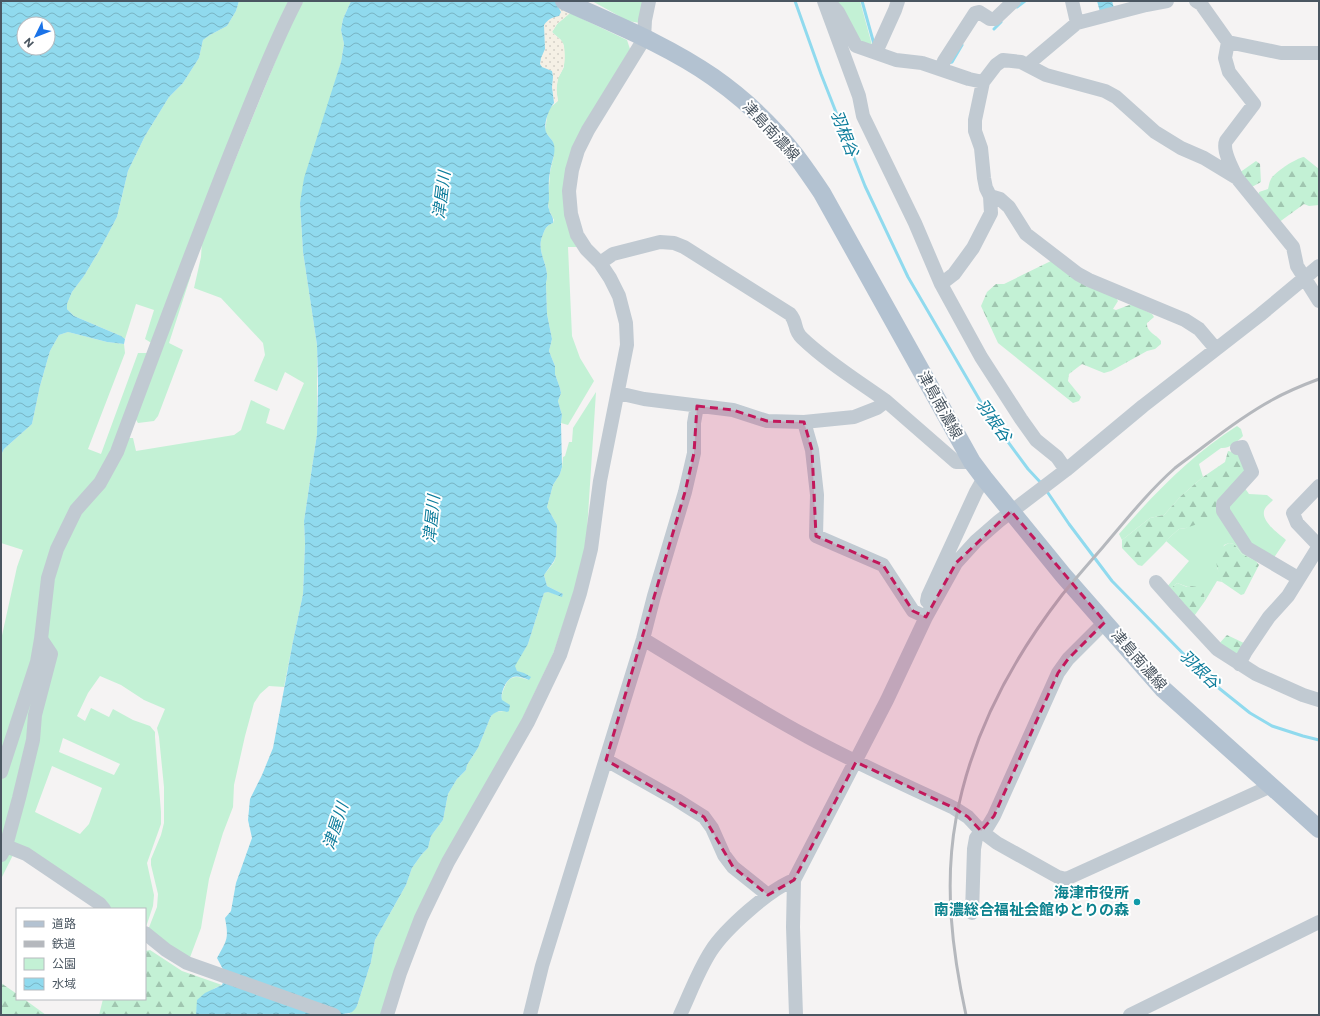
<svg xmlns="http://www.w3.org/2000/svg" width="1320" height="1016" font-family="Commissioner,'Noto Sans JP',sans-serif">
<style>
.green{fill:#c3f1d5;fill-rule:evenodd}
.forest{fill:url(#forest-firs)}
.sand{fill:url(#sand-dots)}
.water{fill:url(#water-waves);fill-rule:evenodd}
.lines{fill:none;stroke-linecap:round;stroke-linejoin:round}
.stream{stroke:#90daee;stroke-width:3}
.minor{stroke:#c1cad2;stroke-width:14}
.major{stroke:#b3c2d1;stroke-width:18}
.rail{stroke:#b5b8bd;stroke-width:3}
.marked{fill:#c2185b;fill-opacity:0.2;stroke:#c2185b;stroke-width:3;stroke-dasharray:8 5;stroke-linejoin:round}
.culture-dot{fill:#0f9aa8;stroke:#fff;stroke-width:1.5}
.labels{text-anchor:middle;stroke-width:4;stroke-linejoin:round;paint-order:stroke}
.street-label{font-size:15px;fill:#4a5661;stroke:#fff}
.culture-label{font-size:15px;font-weight:bold;fill:#0d838f;stroke:#fff;text-anchor:end}
.water-label{font-size:16px;font-style:italic;fill:#0c7c9b;stroke:#fff}
</style>
<defs>
<pattern id="forest-firs" width="22" height="20" patternUnits="userSpaceOnUse"><rect width="22" height="20" fill="#c3f1d5"/><path d="M5 1l3.5 6h-7zM16 11l3.5 6h-7z" fill="#a0c6b0"/></pattern>
<pattern id="sand-dots" width="8" height="8" patternUnits="userSpaceOnUse"><rect width="8" height="8" fill="#f5f0e5"/><path d="M2 2h.1M6 6h.1" fill="none" stroke="#d4d0c7" stroke-width="1.8" stroke-linecap="round"/></pattern>
<pattern id="water-waves" width="16" height="10" patternUnits="userSpaceOnUse"><rect width="16" height="10" fill="#90daee"/><path d="M0 5q4-4 8 0t8 0" fill="none" stroke="#78b4c4"/></pattern>
</defs>
<rect width="100%" height="100%" fill="#f5f3f3"/>
<path class="green" d="M 239,1 L 292,1 L 153,344 L 145,339 L 154,310 L 136,304 L 125,339 L 121,336 L 74,316 L 67,309 L 67,304 L 72,292 L 84,276 L 99,251 L 117,217 L 128,171 L 145,136 L 169,97 L 183,83 L 199,58 L 203,40 L 210,35 L 227,26 L 236,11 Z
M 300,1 L 351,1 L 343,19 L 341,30 L 344,44 L 341,62 L 300,203 L 303,252 L 317,345 L 317,434 L 304,521 L 305,544 L 303,594 L 293,641 L 284,687 L 269,686 L 260,694 L 254,703 L 245,736 L 234,785 L 233,807 L 223,833 L 209,879 L 201,928 L 189,960 L 148,930 L 157,907 L 158,894 L 151,865 L 151,859 L 161,835 L 164,823 L 164,787 L 159,737 L 157,728 L 165,709 L 144,700 L 121,685 L 100,676 L 88,693 L 77,716 L 85,721 L 91,708 L 109,717 L 113,709 L 133,720 L 150,726 L 155,732 L 155,737 L 161,812 L 161,824 L 147,863 L 154,895 L 153,906 L 146,927 L 145,927 L 145,909 L 110,909 L 12,843 L 45,634 L 52,579 L 79,511 L 127,438 L 133,438 L 136,451 L 234,435 L 241,430 L 251,400 L 270,409 L 266,423 L 284,430 L 304,383 L 285,372 L 277,391 L 254,381 L 265,355 L 263,343 L 221,298 L 194,288 L 201,257 L 202,241 ZM 63,738 L 120,764 L 114,775 L 59,752 ZM 52,766 L 102,788 L 89,824 L 80,834 L 35,812 Z
M 592,1 L 644,1 L 640,23 L 628,21 Z
M 835,1 L 860,1 L 872,45 L 856,42 Z
M 570,13 L 627,40 L 630,49 L 574,145 L 577,247 L 568,247 L 572,336 L 580,358 L 594,381 L 568,425 L 561,423 L 562,415 L 558,401 L 561,393 L 560,388 L 555,374 L 555,366 L 549,351 L 552,339 L 547,314 L 546,283 C 551,267 536,253 542,237 C 545,230 545,226 553,223 L 554,220 L 549,210 L 548,202 L 550,172 L 554,155 L 552,140 L 546,133 L 545,130 L 548,111 L 551,107 L 558,101 L 556,90 L 558,78 L 564,67 L 564,46 L 561,40 L 552,32 L 557,24 Z
M 188,273 L 191,275 L 169,343 L 183,350 L 158,416 L 154,421 L 138,423 L 135,418 Z
M 68,332 L 107,342 L 124,344 L 125,353 L 88,449 L 101,454 L 138,353 L 149,353 L 111,454 L 96,479 L 73,507 L 33,661 L 1,754 L 1,640 L 17,567 L 23,550 L 1,543 L 1,455 L 4,449 L 32,424 L 40,386 L 50,351 L 59,335 Z
M 596,392 L 586,546 L 575,590 L 553,654 L 382,1015 L 346,1015 L 343,1014 L 349,1014 L 357,1006 L 371,962 L 375,940 L 406,885 L 412,868 L 422,854 L 428,848 L 431,836 L 443,820 L 448,794 L 457,779 L 466,770 L 467,765 L 478,748 L 491,716 L 495,712 L 504,711 C 503,706 501,700 502,695 C 502,692 504,689 505,686 C 510,674 518,676 529,680 L 517,671 L 514,666 L 528,644 L 544,593 L 548,592 L 562,596 L 563,594 L 547,586 L 544,575 L 554,562 L 556,556 L 557,525 L 547,507 L 553,485 L 560,474 L 562,467 L 563,457 L 565,456 L 569,442 L 572,442 L 573,428 Z
M 1237,426 L 1241,429 L 1243,436 C 1237,442 1229,449 1221,448 L 1199,464 L 1203,477 L 1181,496 L 1164,515 L 1150,518 L 1122,540 L 1119,534 C 1154,494 1191,455 1237,426 Z
M 1244,487 L 1249,494 L 1267,495 L 1273,500 C 1271,502 1268,505 1266,507 C 1257,519 1278,533 1286,540 L 1273,559 L 1249,545 L 1226,507 Z
M 1219,502 L 1256,561 L 1242,554 L 1234,544 L 1229,543 L 1224,545 L 1217,568 L 1221,575 L 1222,582 L 1217,581 L 1205,601 L 1204,594 L 1192,586 L 1188,587 L 1177,583 L 1168,591 L 1166,588 L 1189,561 L 1166,541 L 1171,536 L 1179,529 L 1186,528 Z
M 47,654 L 1,846 L 1,782 Z
M 5,853 L 14,853 L 1,879 L 1,860 Z"/>
<path class="forest" d="M 1304,157 L 1319,169 L 1319,205 L 1309,206 L 1304,204 L 1278,223 L 1258,197 L 1259,192 L 1268,189 C 1269,186 1269,182 1271,179 C 1275,172 1296,158 1304,157 Z
M 1256,161 L 1260,164 L 1261,182 L 1250,188 L 1239,173 Z
M 1053,260 L 1116,298 L 1118,301 L 1113,309 L 1116,310 L 1132,304 L 1152,314 L 1154,317 L 1147,323 C 1146,332 1156,334 1161,341 L 1161,344 L 1155,349 L 1147,351 L 1111,371 L 1104,373 L 1082,364 L 1069,374 L 1068,381 L 1081,397 L 1079,401 L 1073,403 L 998,343 L 981,306 L 987,292 L 996,284 L 1004,284 Z
M 1228,451 L 1241,454 L 1245,471 L 1219,502 L 1214,511 L 1206,521 L 1186,528 L 1179,529 L 1171,536 L 1163,545 L 1142,566 L 1138,565 L 1122,548 L 1122,540 L 1150,518 L 1164,515 L 1181,496 L 1203,477 L 1225,462 Z
M 1229,543 L 1234,544 L 1242,554 L 1256,561 L 1259,565 L 1244,594 L 1241,595 L 1222,582 C 1221,576 1218,572 1217,567 C 1215,557 1219,547 1229,543 Z
M 1177,583 L 1187,587 L 1192,586 L 1197,587 L 1204,594 L 1205,601 L 1192,619 L 1168,591 Z
M 1227,635 L 1246,644 L 1240,655 L 1217,646 Z
M 150,950 L 182,971 L 222,985 L 215,988 L 198,1000 L 196,1015 L 99,1015 L 103,999 L 145,999 L 145,951 Z
M 1,983 L 17,994 L 17,999 L 24,999 L 46,1015 L 1,1015 Z"/>
<path class="sand" d="M 558,5 L 570,13 L 557,24 L 552,32 C 555,36 560,38 563,43 C 565,48 566,62 563,68 C 562,72 559,75 558,79 C 556,87 557,94 558,101 L 554,103 L 552,87 L 553,77 L 552,71 L 542,67 L 540,64 L 541,58 L 545,49 L 544,25 L 546,22 L 554,17 Z"/>
<path class="water" d="M 1,1 L 239,1 L 236,11 L 227,26 L 210,35 L 203,40 L 199,58 L 183,83 L 169,97 L 145,136 L 128,171 L 117,217 L 99,251 L 84,276 L 72,292 L 67,304 L 67,309 L 74,316 L 121,336 L 125,339 L 124,344 L 107,342 L 68,332 L 59,335 L 50,351 L 40,386 L 32,424 L 4,449 L 1,455 ZM 24,24 L 48,24 L 48,48 L 24,48 Z
M 351,1 L 555,1 L 561,12 L 559,16 C 552,17 547,20 544,25 L 545,49 L 541,58 L 540,64 L 542,67 L 552,71 L 553,77 L 552,87 L 554,103 C 549,109 543,124 546,132 C 548,137 553,139 554,145 C 556,154 551,163 550,172 C 548,181 549,191 549,200 C 548,203 548,207 549,209 C 550,215 554,216 553,223 C 545,226 545,230 542,237 C 536,253 551,267 546,283 L 547,314 L 552,339 L 549,351 L 555,366 L 555,374 L 560,388 L 561,393 L 558,401 L 562,415 L 561,423 L 562,467 L 560,474 L 553,485 L 547,507 L 557,525 L 556,556 L 554,561 L 544,575 L 547,586 L 563,594 L 562,597 L 548,592 L 544,593 L 528,644 L 515,666 L 517,671 L 524,673 L 531,677 L 529,680 C 517,675 510,674 504,687 C 502,692 501,695 502,700 L 510,705 L 509,711 L 507,712 C 501,710 496,711 491,716 L 478,748 L 467,765 L 466,770 L 457,779 L 448,794 L 443,820 L 431,836 L 428,848 L 422,854 L 412,868 L 406,885 L 375,940 L 371,962 L 357,1006 C 351,1016 348,1012 339,1015 L 196,1015 L 197,1000 L 205,993 L 222,985 L 226,975 L 217,958 C 227,940 229,939 225,918 L 231,911 L 236,883 L 252,838 L 248,820 L 250,799 L 262,775 L 273,748 L 293,641 L 303,594 L 305,544 L 304,521 L 317,434 L 318,385 L 317,345 L 303,252 L 300,203 L 304,178 L 341,62 L 344,44 L 341,30 L 343,19 Z
M 1097,1 L 1112,1 L 1114,8 L 1100,12 Z"/>
<g class="lines">
<path class="stream" d="M 795,1 L 821,74 L 865,186 L 908,277 L 989,416 L 1028,469 L 1042,484
M 862,1 L 874,44
M 1017,7 L 1025,1
M 994,29 L 1001,22
M 948,63 L 952,62 L 962,45
M 1046,490 L 1069,524 L 1112,581 L 1210,681 L 1250,713 L 1272,726 L 1303,736 L 1319,740"/>
<path class="minor" d="M 824,1 L 859,96 L 863,116 L 915,223 L 941,284 L 981,357 L 1021,419 L 1036,440 L 1057,457 L 1066,470
M 828,1 L 838,12 L 856,46 L 896,60 L 922,63 L 969,79 L 983,82
M 1072,1 L 1077,23
M 1196,1 L 1201,4 L 1228,42 L 1225,58 L 1229,72 L 1254,104 L 1226,141 C 1222,150 1233,170 1237,178 L 1293,247 L 1297,266 L 1319,301
M 1228,42 L 1281,53 L 1319,53
M 876,52 L 895,10 L 898,1
M 1027,65 L 1077,23 L 1146,5 L 1167,1
M 941,69 L 944,61 L 975,13 L 979,12 L 990,19 L 995,19 L 1014,1
M 990,196 L 1000,199 L 1009,207 L 1026,234 L 1078,274 L 1089,280 L 1185,320 L 1199,329 L 1216,349
M 600,263 L 613,254 L 660,242 L 674,243 L 684,247 L 790,314 C 798,323 793,330 802,338 C 827,362 858,381 886,401
M 941,284 L 954,274 L 973,248 L 991,213 L 990,196 L 986,188 L 984,178 L 981,148 L 975,131 L 975,120 L 983,82 L 996,65 L 1003,60 L 1021,62 L 1046,75 L 1105,91 L 1116,97 L 1155,132 L 1181,148 L 1204,158 L 1237,178
M 618,393 L 644,399 L 733,410 L 767,421 L 804,422 L 854,417 L 877,408 L 886,401 L 956,462 L 972,462
M 804,422 L 812,450 L 817,495 L 816,536 L 883,565 L 913,611 L 926,617
M 1237,448 L 1242,447 L 1252,472 L 1223,504 L 1223,511 L 1247,548 L 1298,578
M 1156,582 L 1179,608 L 1217,649 L 1256,674 L 1303,695 L 1319,700
M 927,601 L 928,596 L 976,492 L 984,478
M 1105,622 L 1068,659 L 1058,673 L 994,816 L 988,826 L 981,831 L 997,843 L 1058,877 L 1066,879 L 1271,786
M 643,639 C 698,672 752,707 808,737 C 856,763 905,785 954,808 L 968,817 L 981,831 L 976,838 L 974,849 L 972,913
M 1239,664 L 1246,651 L 1269,617 L 1288,596 L 1319,546 L 1297,523 L 1293,513 L 1319,486
M 606,760 L 677,800 L 704,817 L 712,828 L 724,855 L 733,867 L 768,895
M 1,772 L 37,662 L 41,639 L 48,578 L 57,549 L 76,510 L 100,483 L 117,452 C 156,347 195,241 237,137 C 256,91 273,45 296,1
M 6,846 L 26,854 L 100,904 L 104,909
M 1,855 L 6,846 L 19,798 L 33,740 L 35,715 L 51,654 L 41,639
M 145,933 L 166,950 L 187,963 L 334,1015
M 387,1015 L 400,973 L 421,918 L 448,862 L 528,722 L 560,655 L 580,593 L 591,549 L 600,481 L 627,345 L 626,323 L 619,296 L 610,278 L 600,263 L 586,249 L 577,235 L 571,214 L 569,191 L 572,170 L 578,150 L 588,130 L 644,39 L 645,20 L 649,1
M 530,1015 L 542,966 L 643,639 L 654,596 L 685,492 L 694,453 L 694,423 L 697,406
M 680,1015 C 690,994 698,971 711,951 C 725,929 770,889 794,880
M 796,1015 L 793,927 L 794,880 L 887,700 L 926,617 L 956,563 L 976,541 L 999,521 L 1066,470 L 1143,406 L 1260,315 L 1319,266
M 1130,1015 L 1319,922"/>
<path class="major" d="M 564,1 C 614,24 667,45 713,77 C 743,98 773,126 796,156 C 805,168 814,181 822,193 L 972,462 L 984,478 L 1063,575 L 1163,689 L 1319,829"/>
<path class="rail" d="M 966,1015 C 952,951 944,884 956,819 C 971,736 1011,661 1062,595 C 1075,579 1089,563 1103,547 C 1126,520 1148,492 1175,468 C 1184,461 1194,454 1203,447 C 1225,430 1248,413 1272,400 C 1286,392 1303,385 1319,379"/>
</g>
<path class="marked" d="M 697,406 L 733,410 L 767,421 L 804,422 L 812,450 L 816,536 L 883,565 L 913,611 L 926,617 L 956,563 L 1011,511 L 1105,622 L 1068,659 L 1058,673 L 994,816 L 981,831 L 968,817 L 954,808 L 856,762 L 794,880 L 768,895 L 733,867 L 704,817 L 606,760 L 685,492 L 694,453 Z"/>
<circle class="culture-dot" cx="1137" cy="902" r="4"/>
<g class="labels">
<g class="street-label">
<text transform="translate(771 131) rotate(47)" y="5">津島南濃線</text>
<text transform="translate(940 405) rotate(61)" y="5">津島南濃線</text>
<text transform="translate(1139 660) rotate(49)" y="5">津島南濃線</text>
</g>
<g class="culture-label">
<text x="1129" y="898">海津市役所<tspan x="1129" dy="17">南濃総合福祉会館ゆとりの森</tspan></text>
</g>
<g class="water-label">
<text transform="translate(845 133) rotate(69)" y="6">羽根谷</text>
<text transform="translate(441 195) rotate(-83)" y="6">津屋川</text>
<text transform="translate(994 420) rotate(55)" y="6">羽根谷</text>
<text transform="translate(431 519) rotate(-84)" y="6">津屋川</text>
<text transform="translate(1200 669) rotate(44)" y="6">羽根谷</text>
<text transform="translate(335 826) rotate(-72)" y="6">津屋川</text>
</g>
</g>
<rect width="1320" height="1016" fill="none" stroke="#4a5661" stroke-width="4"/>
<rect x="16" y="908" width="130" height="92" fill="#ffffff" stroke="#b7bbc0"/>
<rect x="24" y="921" width="20" height="6" fill="#b3c2d1" stroke="#b7bbc0"/>
<text x="52" y="928" font-size="12" fill="#4a5661">道路</text>
<rect x="24" y="941" width="20" height="6" fill="#b5b8bd" stroke="#b7bbc0"/>
<text x="52" y="948" font-size="12" fill="#4a5661">鉄道</text>
<rect x="24" y="958" width="20" height="12" fill="#c3f1d5" stroke="#b7bbc0"/>
<text x="52" y="968" font-size="12" fill="#4a5661">公園</text>
<rect x="24" y="978" width="20" height="12" fill="url(#water-waves)" stroke="#b7bbc0"/>
<text x="52" y="988" font-size="12" fill="#4a5661">水域</text>
<g transform="translate(36 36) rotate(227)"><circle r="19" fill="#ffffff" stroke="#b7bbc0"/>
<path d="M0-3L7 15L0 10L-7 15Z" fill="#1a73e8"/>
<text y="-6" font-size="11" font-weight="bold" text-anchor="middle" fill="#4a5661">N</text>
</g>
</svg>
